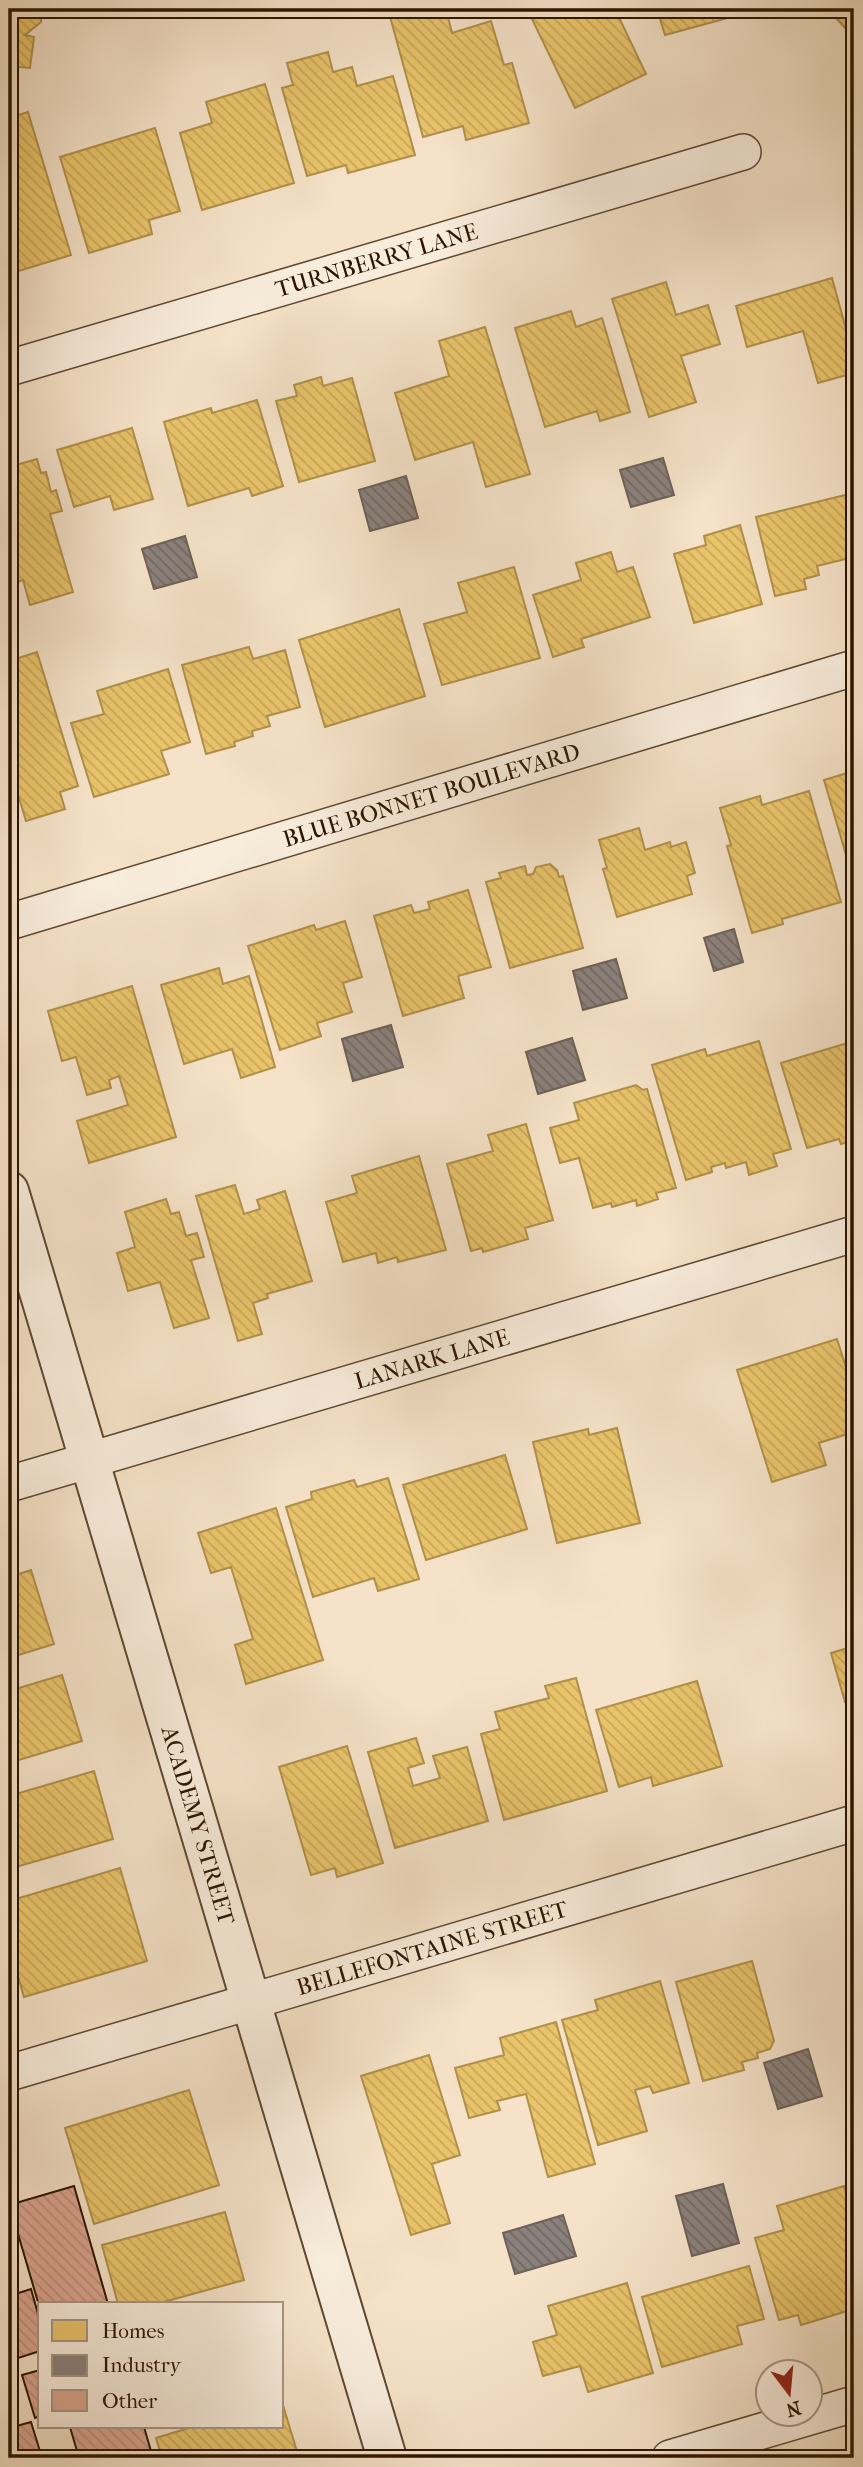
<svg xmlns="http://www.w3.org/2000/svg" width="863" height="2467" font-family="'IM FELL French Canon',serif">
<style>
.homes{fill:url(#homes-back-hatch);stroke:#b0904a;stroke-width:2}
.industry{fill:url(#industry-back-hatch);stroke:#6e6157;stroke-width:2}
.building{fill:url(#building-back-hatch);stroke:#2c1500;stroke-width:2}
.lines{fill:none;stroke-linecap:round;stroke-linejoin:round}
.minor-casing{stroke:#5e4832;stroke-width:38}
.tertiary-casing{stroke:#5e4832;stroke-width:42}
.minor{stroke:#f8ecdb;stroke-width:35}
.tertiary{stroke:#f8ecdb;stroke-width:38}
.labels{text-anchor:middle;stroke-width:7;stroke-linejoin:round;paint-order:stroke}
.street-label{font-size:23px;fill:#2c1500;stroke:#f8ecdb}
</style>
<defs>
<pattern id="homes-back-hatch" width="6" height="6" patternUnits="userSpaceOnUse" patternTransform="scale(1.75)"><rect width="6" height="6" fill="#e9c46a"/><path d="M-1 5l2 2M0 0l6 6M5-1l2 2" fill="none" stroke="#c8a85a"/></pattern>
<pattern id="industry-back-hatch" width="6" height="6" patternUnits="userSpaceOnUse" patternTransform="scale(1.75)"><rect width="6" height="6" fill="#8a817c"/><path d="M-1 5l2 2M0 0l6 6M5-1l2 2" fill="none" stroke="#716863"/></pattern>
<pattern id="building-back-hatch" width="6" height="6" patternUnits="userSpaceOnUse" patternTransform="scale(1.75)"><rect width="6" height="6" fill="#daa48f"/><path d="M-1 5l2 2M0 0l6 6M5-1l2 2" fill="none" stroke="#bb8c7a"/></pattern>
</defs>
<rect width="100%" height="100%" fill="#f5e2c8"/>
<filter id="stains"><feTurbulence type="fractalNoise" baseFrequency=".00286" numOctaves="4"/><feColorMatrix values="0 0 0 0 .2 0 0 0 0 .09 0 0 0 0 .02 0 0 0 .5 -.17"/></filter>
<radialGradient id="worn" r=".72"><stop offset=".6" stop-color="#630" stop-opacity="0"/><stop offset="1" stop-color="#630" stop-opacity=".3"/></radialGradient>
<path class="homes" d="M 9,9 L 41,9 L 41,22 L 25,35 L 34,37 L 30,68 L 9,66 Z
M 388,9 L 446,9 L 452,33 L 491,21 L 504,65 L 512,63 L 529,123 L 466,140 L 463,126 L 423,137 Z
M 553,9 L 615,9 L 646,74 L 575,108 L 532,19 Z
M 657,9 L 761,9 L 665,35 Z
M 854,11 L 854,38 L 835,17 Z
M 328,52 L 333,72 L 352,67 L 357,86 L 393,76 L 415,155 L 348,173 L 346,165 L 307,176 L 282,88 L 293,85 L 287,63 Z
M 265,84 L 294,183 L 202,210 L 180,133 L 212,123 L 206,102 Z
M 28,112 L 71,255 L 9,274 L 9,118 Z
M 155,128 L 180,211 L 149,220 L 152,234 L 89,253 L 60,157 Z
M 832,278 L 846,329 L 854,326 L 854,373 L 818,383 L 803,331 L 747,347 L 736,306 Z
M 666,282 L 676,315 L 708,305 L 720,344 L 681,356 L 696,402 L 649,417 L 612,299 Z
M 571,311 L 576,327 L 602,318 L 630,412 L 600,421 L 597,411 L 545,427 L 515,328 Z
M 485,327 L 530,474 L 486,487 L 473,442 L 415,460 L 395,393 L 449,376 L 439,341 Z
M 321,377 L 323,386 L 352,378 L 375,461 L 299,482 L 276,401 L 297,396 L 294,385 Z
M 257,400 L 283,486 L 252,496 L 249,488 L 188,506 L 164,422 L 211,408 L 212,413 Z
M 132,428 L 153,499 L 114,510 L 110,496 L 74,507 L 57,450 Z
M 37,459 L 41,473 L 46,472 L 51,492 L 56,490 L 62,511 L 50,514 L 73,592 L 30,605 L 23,580 L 9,585 L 9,467 Z
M 853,493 L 854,557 L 817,566 L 819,575 L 804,579 L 806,589 L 775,596 L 756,517 Z
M 740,525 L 762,604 L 694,623 L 674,554 L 706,545 L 704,536 Z
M 611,552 L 617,572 L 633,567 L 650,617 L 581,639 L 584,647 L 553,657 L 533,595 L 581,580 L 576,563 Z
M 514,567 L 540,658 L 442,685 L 424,624 L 467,612 L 458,583 Z
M 399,609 L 425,696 L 325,727 L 299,640 Z
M 249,647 L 253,659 L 285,650 L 300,707 L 267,716 L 270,726 L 252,731 L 253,736 L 234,742 L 235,746 L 206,754 L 182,665 Z
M 37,652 L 78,786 L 60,792 L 65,809 L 26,821 L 9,765 L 9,740 L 15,738 L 9,717 L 9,661 Z
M 168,669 L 190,742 L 161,751 L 169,774 L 94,797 L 71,723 L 104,714 L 97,691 Z
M 854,771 L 854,882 L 824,780 Z
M 809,791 L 841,902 L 782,919 L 783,924 L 752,933 L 727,846 L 731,845 L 720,808 L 760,796 L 762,805 Z
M 639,828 L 645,850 L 670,842 L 671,847 L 686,842 L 695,873 L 687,876 L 692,894 L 617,917 L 603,869 L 607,868 L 599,840 Z
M 550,864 L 557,870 L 559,877 L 563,876 L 583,948 L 510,968 L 486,882 L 501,878 L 499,873 L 525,866 L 527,875 L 533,874 L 536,867 Z
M 468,890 L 491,967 L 458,976 L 464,998 L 403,1016 L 374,916 L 411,905 L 414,913 L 430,909 L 428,902 Z
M 345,921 L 362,977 L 343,983 L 352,1012 L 317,1023 L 321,1036 L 280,1050 L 248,946 L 314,925 L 316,930 Z
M 219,968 L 223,984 L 249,976 L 275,1067 L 241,1078 L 232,1049 L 184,1064 L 161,985 Z
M 132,986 L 176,1137 L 89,1163 L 77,1121 L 128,1105 L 119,1076 L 109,1080 L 111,1088 L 87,1095 L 76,1057 L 62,1061 L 48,1011 Z
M 759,1041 L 791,1149 L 773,1154 L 777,1166 L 749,1175 L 746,1162 L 726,1168 L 725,1163 L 711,1167 L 712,1172 L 686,1180 L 652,1065 L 705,1049 L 707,1056 Z
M 854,1041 L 854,1140 L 841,1144 L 839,1139 L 807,1148 L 781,1063 Z
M 636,1085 L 643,1090 L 647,1089 L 676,1188 L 656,1193 L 658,1199 L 637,1206 L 636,1200 L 612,1207 L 611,1203 L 593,1208 L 579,1158 L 560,1163 L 550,1128 L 579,1120 L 574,1103 Z
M 526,1124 L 553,1220 L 525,1228 L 528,1239 L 483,1252 L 482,1248 L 471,1251 L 447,1164 L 493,1151 L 488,1135 Z
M 419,1156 L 446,1250 L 398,1262 L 397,1257 L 378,1263 L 376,1253 L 343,1262 L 326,1202 L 357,1193 L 352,1176 Z
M 235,1185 L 244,1214 L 260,1209 L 257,1200 L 285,1191 L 312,1281 L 267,1294 L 268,1298 L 253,1303 L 262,1334 L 238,1341 L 196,1196 Z
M 166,1199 L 171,1214 L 179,1212 L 186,1236 L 197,1233 L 204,1257 L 191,1260 L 209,1318 L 174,1328 L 160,1282 L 128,1291 L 117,1253 L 135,1247 L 125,1212 Z
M 837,1339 L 854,1393 L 854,1432 L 819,1443 L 826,1465 L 772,1482 L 737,1370 Z
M 617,1428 L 640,1523 L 557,1543 L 533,1442 L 588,1429 L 589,1435 Z
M 505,1455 L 527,1529 L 426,1560 L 403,1485 Z
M 388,1478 L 419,1579 L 378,1591 L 374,1578 L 313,1597 L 286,1507 L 312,1499 L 311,1492 L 354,1480 L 357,1487 Z
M 276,1508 L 323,1660 L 246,1684 L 235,1645 L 253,1639 L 231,1567 L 211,1573 L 198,1533 Z
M 31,1570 L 54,1644 L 9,1658 L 9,1577 Z
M 854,1646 L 854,1699 L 845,1702 L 831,1653 Z
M 62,1675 L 82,1741 L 9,1763 L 9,1691 Z
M 576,1678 L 607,1791 L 504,1820 L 481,1734 L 500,1729 L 495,1712 L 549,1698 L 545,1686 Z
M 697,1681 L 722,1766 L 653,1786 L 651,1777 L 619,1787 L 596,1710 Z
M 416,1738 L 424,1763 L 408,1768 L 413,1786 L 440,1778 L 433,1756 L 467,1747 L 488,1821 L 395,1848 L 368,1752 Z
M 347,1746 L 383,1863 L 337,1877 L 335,1868 L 311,1875 L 279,1767 Z
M 94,1771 L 113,1839 L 9,1869 L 9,1796 Z
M 120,1868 L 147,1961 L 24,1997 L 9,1945 L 9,1901 Z
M 752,1961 L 774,2041 L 770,2049 L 757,2053 L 758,2058 L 742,2062 L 744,2070 L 703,2081 L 676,1982 Z
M 660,1981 L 689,2083 L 653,2093 L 650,2086 L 635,2090 L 647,2131 L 598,2145 L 562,2020 L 598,2010 L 595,2000 Z
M 556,2022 L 595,2164 L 548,2177 L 526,2094 L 497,2101 L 500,2110 L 469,2118 L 455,2068 L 504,2055 L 500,2038 Z
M 429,2055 L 460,2155 L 432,2164 L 450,2223 L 411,2235 L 361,2076 Z
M 189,2090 L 219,2185 L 94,2224 L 65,2128 Z
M 844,2186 L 854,2220 L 854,2309 L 801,2325 L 798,2315 L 779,2320 L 755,2238 L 784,2230 L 777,2206 Z
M 225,2212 L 244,2280 L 156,2304 L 118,2304 L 102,2245 Z
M 749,2266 L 764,2319 L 737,2326 L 742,2344 L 662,2367 L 642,2297 Z
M 627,2283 L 653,2373 L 588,2392 L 580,2366 L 543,2376 L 533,2342 L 557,2335 L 548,2306 Z
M 282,2402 L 299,2458 L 162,2458 L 156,2438 L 192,2427 L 282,2427 Z"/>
<path class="industry" d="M 663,458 L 674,495 L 631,507 L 620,470 Z
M 406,476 L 418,518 L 370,531 L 359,490 Z
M 185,536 L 197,577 L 154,589 L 142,549 Z
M 734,929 L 743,962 L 714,971 L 704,938 Z
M 616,959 L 627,998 L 583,1010 L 573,971 Z
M 391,1025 L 403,1067 L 353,1081 L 342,1039 Z
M 572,1038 L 585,1080 L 538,1094 L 526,1052 Z
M 808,2049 L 822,2096 L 778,2109 L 764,2063 Z
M 723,2184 L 739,2243 L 692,2256 L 676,2196 Z
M 563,2215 L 576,2256 L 515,2274 L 503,2233 Z"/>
<path class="building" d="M 74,2186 L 108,2304 L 40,2304 L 40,2309 L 16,2227 L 9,2230 L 9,2205 Z
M 31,2289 L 40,2321 L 40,2351 L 9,2361 L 9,2296 Z
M 40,2370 L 40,2416 L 35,2418 L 22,2375 Z
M 31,2422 L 42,2458 L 9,2458 L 9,2428 Z
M 70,2427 L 144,2427 L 153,2458 L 79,2458 Z"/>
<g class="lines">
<g class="minor-casing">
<g id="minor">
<path id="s1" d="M 9,368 L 743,152"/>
<path id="s2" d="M 9,922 L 854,668"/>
<path id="s3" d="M 9,1484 L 854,1234"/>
<path id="s4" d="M 9,2073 L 854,1823"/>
<path d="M 670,2458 L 854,2404"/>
</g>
</g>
<g class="tertiary-casing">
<g id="tertiary">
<path id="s5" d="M 9,1191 L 387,2458"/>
</g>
</g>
<use href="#minor" class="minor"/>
<use href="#tertiary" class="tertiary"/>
</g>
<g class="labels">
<g class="street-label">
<text dy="8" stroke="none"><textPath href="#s1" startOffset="383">TURNBERRY LANE</textPath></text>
<text dy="8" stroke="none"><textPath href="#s2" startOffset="441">BLUE BONNET BOULEVARD</textPath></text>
<text dy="8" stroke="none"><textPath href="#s3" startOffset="441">LANARK LANE</textPath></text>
<text dy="8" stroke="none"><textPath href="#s5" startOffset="662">ACADEMY STREET</textPath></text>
<text dy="8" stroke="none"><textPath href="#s4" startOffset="441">BELLEFONTAINE STREET</textPath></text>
</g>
</g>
<rect width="863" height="2467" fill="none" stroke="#f5e2c8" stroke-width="35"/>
<rect x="10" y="10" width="842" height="2446" fill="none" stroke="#2c1500" stroke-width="3.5"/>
<rect x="18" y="18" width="828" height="2432" fill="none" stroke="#2c1500" stroke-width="2"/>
<rect x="38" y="2302" width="245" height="126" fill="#f8ecdb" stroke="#a69683" stroke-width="2"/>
<rect x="52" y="2320" width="35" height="21" fill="#e9c46a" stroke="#a69683" stroke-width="2"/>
<text x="102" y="2338" font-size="21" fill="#2c1500">Homes</text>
<rect x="52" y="2355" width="35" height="21" fill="#8a817c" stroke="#a69683" stroke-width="2"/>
<text x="102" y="2372" font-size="21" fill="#2c1500">Industry</text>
<rect x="52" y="2390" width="35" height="21" fill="#daa48f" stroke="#a69683" stroke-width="2"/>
<text x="102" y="2408" font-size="21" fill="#2c1500">Other</text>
<g transform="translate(789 2393) rotate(164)"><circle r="33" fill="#f8ecdb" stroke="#a69683" stroke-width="2"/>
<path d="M0-5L12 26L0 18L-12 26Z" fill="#8f2418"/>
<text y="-10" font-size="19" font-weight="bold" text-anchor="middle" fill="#2c1500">N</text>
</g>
<rect width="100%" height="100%" filter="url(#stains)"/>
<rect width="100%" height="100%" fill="url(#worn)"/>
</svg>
